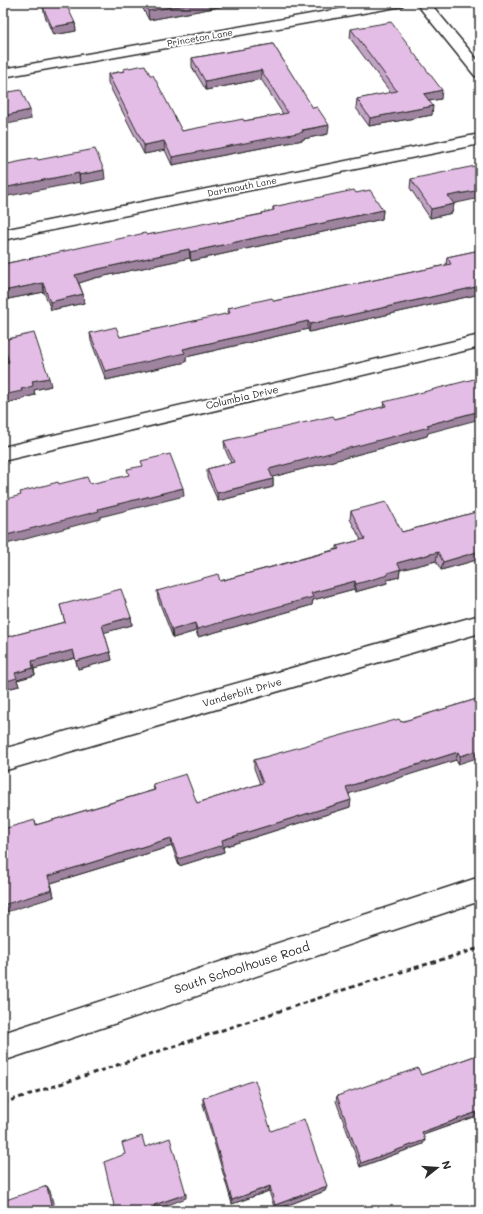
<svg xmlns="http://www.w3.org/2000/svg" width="483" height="1214" font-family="Mali,sans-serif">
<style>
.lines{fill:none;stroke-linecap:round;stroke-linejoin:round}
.minor-casing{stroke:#2b2b2b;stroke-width:3}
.tertiary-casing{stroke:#2b2b2b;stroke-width:3}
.path{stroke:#2b2b2b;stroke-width:3;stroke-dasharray:5 3.5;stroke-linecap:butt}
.minor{fill:#fff;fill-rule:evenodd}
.tertiary{fill:#fff;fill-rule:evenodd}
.wall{fill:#c3a3c5;stroke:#2b2b2b}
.shaded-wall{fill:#9f84a0;stroke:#2b2b2b}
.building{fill:#e3bde5;stroke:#2b2b2b}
.labels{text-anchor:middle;stroke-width:3.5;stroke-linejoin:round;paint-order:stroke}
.far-street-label{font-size:9px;fill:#2b2b2b;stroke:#fff}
.street-label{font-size:10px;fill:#2b2b2b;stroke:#fff}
.near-street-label{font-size:12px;fill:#2b2b2b;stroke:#fff}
</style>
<rect width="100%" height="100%" fill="#fff"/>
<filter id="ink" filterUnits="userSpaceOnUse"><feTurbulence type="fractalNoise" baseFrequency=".025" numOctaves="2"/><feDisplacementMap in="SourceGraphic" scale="8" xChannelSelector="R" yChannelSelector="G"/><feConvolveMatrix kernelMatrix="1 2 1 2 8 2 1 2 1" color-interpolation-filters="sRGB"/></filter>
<g filter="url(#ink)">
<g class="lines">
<g class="minor-casing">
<path id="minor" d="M 373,3 L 404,3 L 402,6 L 397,7 L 3,77 L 3,69 Z
M 416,3 L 430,3 L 480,63 L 480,77 L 475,76 Z
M 480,134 L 480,144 L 3,240 L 3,230 Z
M 480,335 L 480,347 L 3,461 L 3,447 Z
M 480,615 L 480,633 L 3,771 L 3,749 Z"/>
</g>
<g class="tertiary-casing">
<path id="tertiary" d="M 480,877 L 480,901 L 3,1061 L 3,1033 Z"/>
</g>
<path class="path" d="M 3,1103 L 355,986 L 480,948"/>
<use href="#minor" class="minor"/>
<use href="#tertiary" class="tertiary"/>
</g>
<path class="wall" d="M 140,3 L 241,3 L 149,20 Z
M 43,7 L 75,23 L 76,31 L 53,35 L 45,16 Z
M 351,29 L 411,50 L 441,99 L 429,101 L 432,115 L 369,126 L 356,108 L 357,99 L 391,93 L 350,38 Z
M 273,44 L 328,134 L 303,139 L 303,140 L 172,165 L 165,150 L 144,154 L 108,83 L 108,74 L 124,71 L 123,69 L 182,131 L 244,121 L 283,114 L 261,79 L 206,90 L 192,67 L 192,58 Z
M 411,179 L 453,204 L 454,204 L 452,213 L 430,218 L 410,188 Z
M 356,193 L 383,210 L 382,219 L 191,261 L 190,258 L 95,278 L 79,283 L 83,294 L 84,303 L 51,310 L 44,292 L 3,300 L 3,264 L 147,235 L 218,223 L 262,214 L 262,213 L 273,211 L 273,207 Z
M 480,250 L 480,294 L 309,332 L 308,329 L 186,357 L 186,362 L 106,380 L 91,341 L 90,333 L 120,337 L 228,314 L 228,308 L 274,301 L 446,265 L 447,257 Z
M 3,340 L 51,386 L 34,390 L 35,395 L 23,398 L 23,399 L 3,404 L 3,364 L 8,363 L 4,349 Z
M 384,402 L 428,433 L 427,436 L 272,477 L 273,479 L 273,487 L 218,501 L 207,477 L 207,469 L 231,463 L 225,449 L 224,441 L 335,419 L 383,407 Z
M 351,511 L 402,532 L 480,511 L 480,559 L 441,570 L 436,561 L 400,570 L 399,577 L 387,580 L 387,583 L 355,592 L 354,589 L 313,600 L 312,605 L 198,637 L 196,631 L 173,638 L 158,599 L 157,591 L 220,581 L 337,549 L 337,546 L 361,540 L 350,519 Z
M 60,605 L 131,617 L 132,625 L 104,632 L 110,652 L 112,660 L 78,669 L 75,658 L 34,669 L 35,675 L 17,680 L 19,686 L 3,690 L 3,638 L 65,622 Z
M 480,698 L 458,764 L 456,760 L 349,793 L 350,807 L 223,847 L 224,852 L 179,866 L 172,846 L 51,883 L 54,897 L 35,820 L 36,825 L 154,790 L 153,784 L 197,803 L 260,784 L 254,768 L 254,760 L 401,722 Z
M 480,1054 L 480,1131 L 474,1117 L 423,1135 L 425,1140 L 423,1144 L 360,1167 L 336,1101 L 337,1096 L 421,1075 Z
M 203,1098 L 271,1131 L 327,1186 L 325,1191 L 275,1210 L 269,1191 L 232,1204 L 203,1104 Z"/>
<path class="shaded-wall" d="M 195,3 L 241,3 L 149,20 L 148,11 Z
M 75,23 L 76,31 L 53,35 L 52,27 Z
M 261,70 L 261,79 L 206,90 L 205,81 Z
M 442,90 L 441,99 L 423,102 L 424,94 Z
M 433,106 L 432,115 L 369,126 L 370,118 Z
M 30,110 L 31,119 L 3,125 L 3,116 Z
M 329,125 L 328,134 L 303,139 L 303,140 L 172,165 L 172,157 Z
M 164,141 L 165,150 L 144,154 L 144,145 Z
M 104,170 L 105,179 L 80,184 L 79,175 Z
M 79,173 L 80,182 L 3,197 L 3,188 Z
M 480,190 L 480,198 L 447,205 L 448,196 Z
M 454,204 L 452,213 L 430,218 L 431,209 Z
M 383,210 L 382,219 L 191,261 L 190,252 Z
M 189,249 L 190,258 L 95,278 L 76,284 L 75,275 L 94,270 Z
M 43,283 L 44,292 L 3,300 L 3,291 Z
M 480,286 L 480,294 L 309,332 L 310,324 Z
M 83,294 L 84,303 L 51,310 L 50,302 Z
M 308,321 L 308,329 L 186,357 L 186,362 L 106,380 L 105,371 L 183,349 Z
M 49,378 L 51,386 L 34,390 L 35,395 L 23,398 L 23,399 L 3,404 L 3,395 L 21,389 L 32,381 Z
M 480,411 L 480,419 L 428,433 L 427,436 L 269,478 L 269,469 L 427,425 Z
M 273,479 L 273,487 L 218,501 L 217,493 Z
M 183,488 L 184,496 L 100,517 L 100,519 L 3,545 L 3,536 L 98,509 Z
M 480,551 L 480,559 L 441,570 L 443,562 Z
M 438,552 L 436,561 L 400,570 L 399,577 L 387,580 L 387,583 L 355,592 L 356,584 L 387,573 L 397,563 Z
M 355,581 L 354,589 L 313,600 L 312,605 L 198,637 L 197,629 L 311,593 Z
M 131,617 L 132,625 L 103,633 L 102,625 Z
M 195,623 L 196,631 L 173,638 L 172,630 Z
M 73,650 L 75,658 L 34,669 L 32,661 Z
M 110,652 L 112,660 L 78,669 L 76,661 Z
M 33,668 L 35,675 L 17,680 L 19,686 L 3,690 L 3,682 L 15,673 Z
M 480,750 L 480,757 L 458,764 L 460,756 Z
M 458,752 L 456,760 L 345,795 L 346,787 Z
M 351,800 L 350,807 L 223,847 L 224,852 L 179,866 L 178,859 L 222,840 Z
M 171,838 L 172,846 L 51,883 L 54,897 L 3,913 L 3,905 L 48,876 Z
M 477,1112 L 474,1117 L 420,1136 L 422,1132 Z
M 425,1140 L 423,1144 L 360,1167 L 361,1163 Z
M 47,1186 L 50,1191 L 55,1211 L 52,1211 Z
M 270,1186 L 269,1191 L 232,1204 L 232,1200 Z
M 327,1186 L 325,1191 L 275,1210 L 275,1205 Z
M 186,1194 L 186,1198 L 156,1210 L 156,1211 L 154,1205 Z"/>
<path class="building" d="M 144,3 L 195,3 L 148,11 Z
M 66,4 L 75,23 L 52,27 L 43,7 Z
M 391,22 L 411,48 L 410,48 L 442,90 L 424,94 L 433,106 L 370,118 L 357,99 L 397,91 L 351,29 Z
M 273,44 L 313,108 L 317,107 L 329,125 L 302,130 L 303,132 L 172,157 L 164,141 L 144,145 L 108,74 L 125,71 L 123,69 L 145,65 L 150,75 L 153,75 L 182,131 L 243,119 L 244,121 L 288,113 L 261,70 L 205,81 L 192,58 Z
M 21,90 L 30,110 L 3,116 L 3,93 Z
M 95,149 L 104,170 L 79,175 L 79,173 L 3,188 L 3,165 L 37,158 L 38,160 Z
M 480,165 L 480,190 L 448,196 L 454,204 L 431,209 L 411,179 Z
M 354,190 L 356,193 L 370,190 L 383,210 L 190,252 L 189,249 L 94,270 L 75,275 L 83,294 L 50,302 L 43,283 L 3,291 L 3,264 L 33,258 L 145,233 L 147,235 L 217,221 L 218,223 L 263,214 L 262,213 L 274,210 L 273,207 Z
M 480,250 L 480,273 L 478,274 L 480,276 L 480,286 L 310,324 L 308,321 L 183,349 L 185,353 L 105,371 L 90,333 L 116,327 L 120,337 L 230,313 L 228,308 L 272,298 L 274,301 L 451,264 L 447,257 Z
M 34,333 L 49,378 L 32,381 L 33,386 L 21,389 L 22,391 L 3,395 L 3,364 L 9,362 L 3,343 L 3,340 Z
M 474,379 L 476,382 L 480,381 L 480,411 L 427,425 L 429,427 L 269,469 L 273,479 L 217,493 L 207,469 L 234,462 L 224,441 L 333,416 L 335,419 L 386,406 L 384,402 Z
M 170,454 L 183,488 L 98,509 L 99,511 L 3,536 L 3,500 L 21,495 L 20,492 L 58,482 L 59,484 L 87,477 L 90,484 L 129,475 L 127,469 L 143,466 L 141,461 Z
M 386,502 L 402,532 L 480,511 L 480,551 L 443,562 L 438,552 L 397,563 L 401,569 L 387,573 L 388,575 L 356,584 L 355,581 L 311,593 L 313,597 L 197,629 L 195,623 L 172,630 L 157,591 L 218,574 L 220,581 L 339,549 L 337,546 L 365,539 L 351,511 Z
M 121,589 L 131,617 L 102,625 L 110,652 L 76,661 L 73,650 L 32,661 L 33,668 L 15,673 L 17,678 L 3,682 L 3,638 L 65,622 L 60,605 Z
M 480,698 L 480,750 L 460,756 L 458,752 L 346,787 L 351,800 L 222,840 L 223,845 L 178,859 L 171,838 L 48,876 L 52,890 L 3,905 L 3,829 L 35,820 L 36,825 L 155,790 L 153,784 L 186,774 L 197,803 L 263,783 L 254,760 L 399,719 L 401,722 Z
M 480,1054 L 480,1120 L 477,1112 L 422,1132 L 425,1140 L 361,1163 L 337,1096 L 418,1068 L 421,1075 Z
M 255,1080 L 271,1131 L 304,1119 L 327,1186 L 275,1205 L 270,1186 L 232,1200 L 203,1098 Z
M 142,1136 L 145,1147 L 170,1138 L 186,1194 L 154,1205 L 156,1211 L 112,1211 L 115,1210 L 104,1162 L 125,1154 L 122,1143 Z
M 47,1186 L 52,1211 L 3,1211 L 3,1201 Z"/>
</g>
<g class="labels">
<g class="far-street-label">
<text transform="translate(200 38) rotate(-10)" y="3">Princeton Lane</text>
<text transform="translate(242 187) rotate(-11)" y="3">Dartmouth Lane</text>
</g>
<g class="street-label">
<text transform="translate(242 397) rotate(-13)" y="4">Columbia Drive</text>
<text transform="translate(242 692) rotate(-16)" y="4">Vanderbilt Drive</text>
</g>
<g class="near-street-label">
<text transform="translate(242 968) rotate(-18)" y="4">South Schoolhouse Road</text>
</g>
</g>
<rect width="483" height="1214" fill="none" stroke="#fff" stroke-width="16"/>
<rect x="8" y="8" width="467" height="1198" fill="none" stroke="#2b2b2b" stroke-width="1.5" filter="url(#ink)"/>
<g transform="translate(437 1168) rotate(73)" stroke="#ffffff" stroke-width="3" paint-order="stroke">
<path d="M0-3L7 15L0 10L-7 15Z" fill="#2b2b2b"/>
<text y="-6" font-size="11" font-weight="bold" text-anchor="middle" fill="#2b2b2b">N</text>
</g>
</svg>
